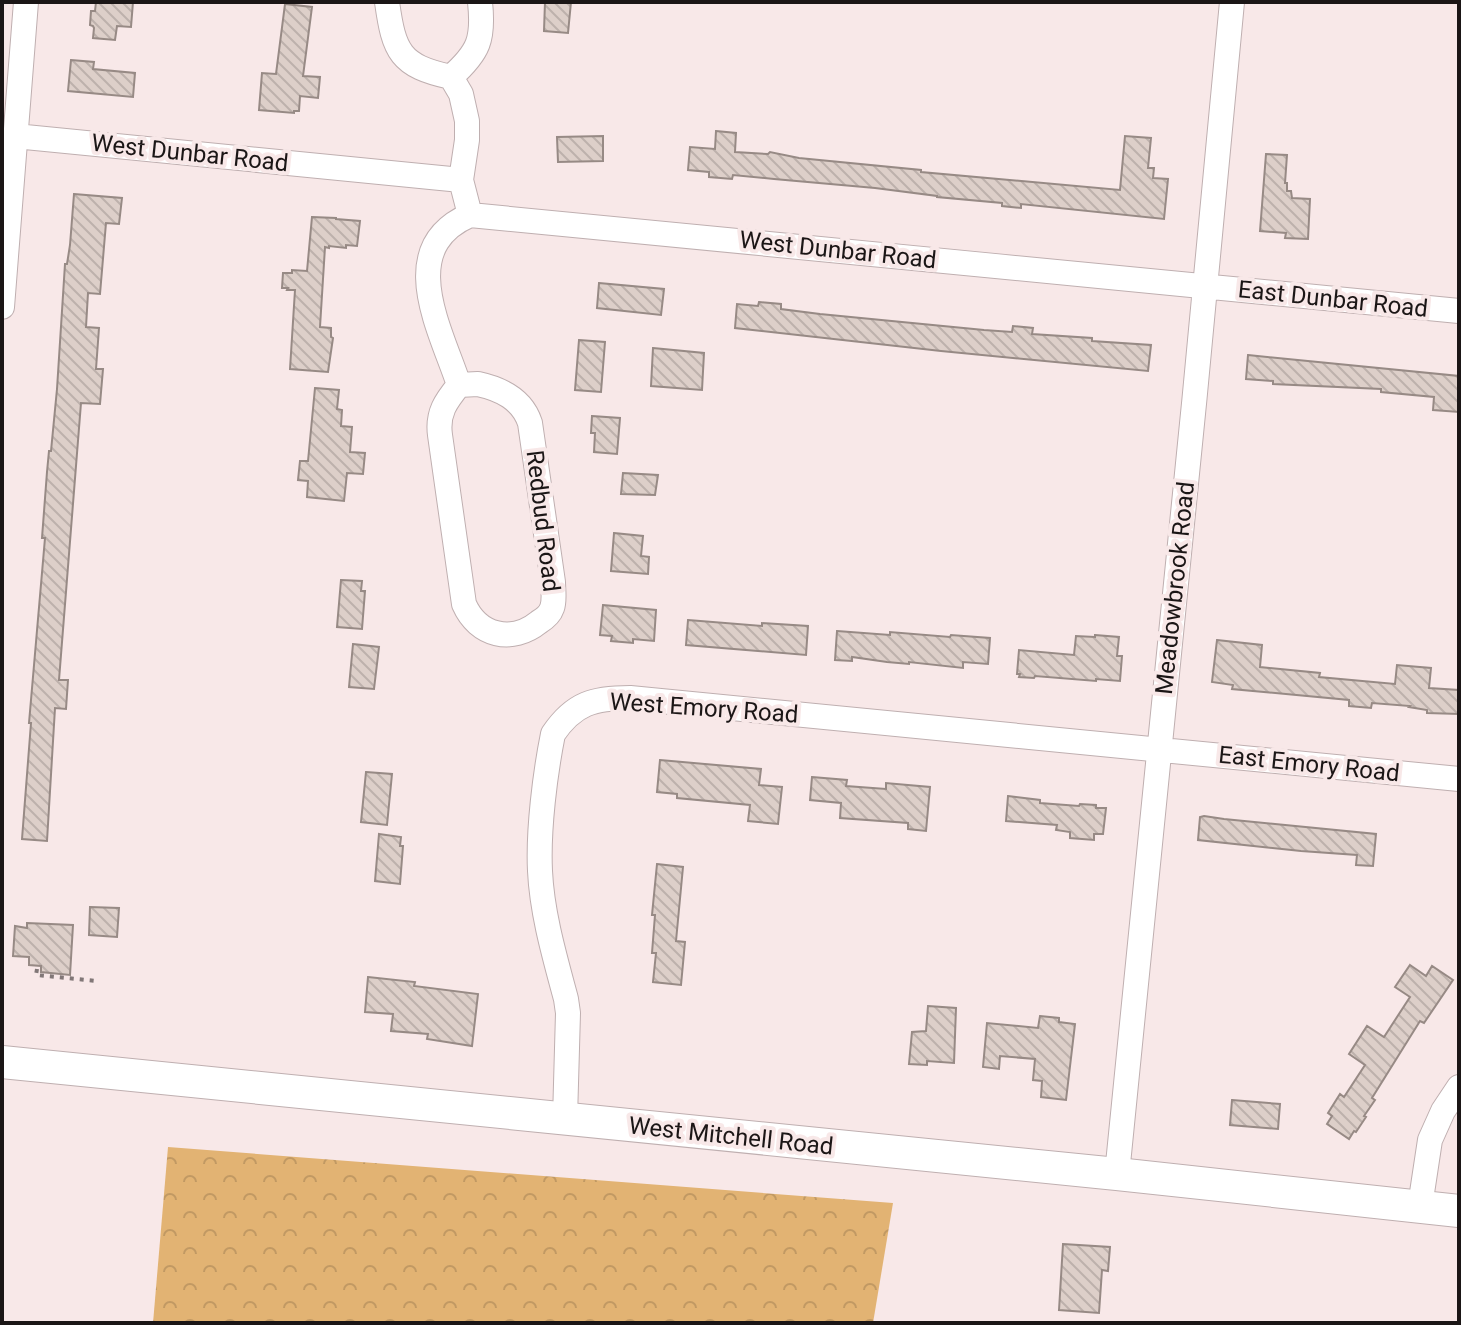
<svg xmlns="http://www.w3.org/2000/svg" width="1461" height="1325" font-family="Roboto,sans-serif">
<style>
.forest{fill:url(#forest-crowns)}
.building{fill:url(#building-back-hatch);stroke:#978a85;stroke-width:2}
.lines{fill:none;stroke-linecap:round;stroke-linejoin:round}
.minor-casing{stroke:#bfafb0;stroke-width:26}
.secondary-casing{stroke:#bfafb0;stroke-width:34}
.path{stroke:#817777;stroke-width:4;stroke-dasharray:4 6;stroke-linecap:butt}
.minor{stroke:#fff;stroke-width:24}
.secondary{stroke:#fff;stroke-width:32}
.labels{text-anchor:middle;stroke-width:8;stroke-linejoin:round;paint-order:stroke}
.street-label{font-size:24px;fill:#1b1616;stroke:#f8e8e8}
</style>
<defs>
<pattern id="forest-crowns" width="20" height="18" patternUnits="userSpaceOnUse" patternTransform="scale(2)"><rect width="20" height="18" fill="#e2b373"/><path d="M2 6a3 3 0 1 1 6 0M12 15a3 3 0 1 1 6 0" fill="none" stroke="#c19963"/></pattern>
<pattern id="building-back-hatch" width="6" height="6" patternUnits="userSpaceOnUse" patternTransform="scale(2)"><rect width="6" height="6" fill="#ddcfc9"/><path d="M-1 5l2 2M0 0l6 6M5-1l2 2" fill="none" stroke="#bdb1ac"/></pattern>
</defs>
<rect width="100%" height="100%" fill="#f8e8e8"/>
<path class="forest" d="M 168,1147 L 893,1203 L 873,1323 L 153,1323 Z"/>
<path class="building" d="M 96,2 L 133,2 L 131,27 L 117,26 L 115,40 L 93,38 L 94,28 L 93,26 L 90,25 L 91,11 L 95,11 Z
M 545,2 L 571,2 L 568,33 L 544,31 Z
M 285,4 L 312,7 L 303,76 L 320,77 L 318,98 L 300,96 L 299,111 L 294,111 L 294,113 L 259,110 L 262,73 L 276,74 Z
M 71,60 L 94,62 L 93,69 L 135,73 L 133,97 L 68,91 Z
M 716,131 L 736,133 L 735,152 L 768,154 L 770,152 L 799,158 L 921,170 L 921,172 L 1120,190 L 1125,136 L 1151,138 L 1148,168 L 1154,168 L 1153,178 L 1168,179 L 1164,219 L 1021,204 L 1021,208 L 1002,206 L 1002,203 L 937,197 L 937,196 L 875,188 L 774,179 L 733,175 L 732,179 L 709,177 L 709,172 L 688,170 L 690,147 L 715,149 Z
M 603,136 L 603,161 L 558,162 L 557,137 Z
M 1266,154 L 1287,155 L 1285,183 L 1287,183 L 1287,191 L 1291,191 L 1292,198 L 1310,199 L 1308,239 L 1285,238 L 1286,233 L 1260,231 Z
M 74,194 L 122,198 L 119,224 L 106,223 L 100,294 L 88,293 L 86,327 L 99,328 L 96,369 L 103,369 L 100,404 L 81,403 L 59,680 L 68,680 L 66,709 L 55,708 L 47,841 L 22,839 L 31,723 L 29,723 L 45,538 L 42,538 L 47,472 L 49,451 L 51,451 L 57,389 L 65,264 L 67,264 L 70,245 Z
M 312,217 L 336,218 L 336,219 L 360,221 L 357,246 L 346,245 L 346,248 L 329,246 L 329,248 L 325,247 L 320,327 L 331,328 L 331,337 L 333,338 L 328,372 L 290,369 L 295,290 L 287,290 L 288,288 L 282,288 L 283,273 L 292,273 L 292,270 L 307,271 Z
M 599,283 L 664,289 L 661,315 L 597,308 Z
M 759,302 L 781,304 L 781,309 L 820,314 L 984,330 L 1012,332 L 1013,326 L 1033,328 L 1032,334 L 1092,338 L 1092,341 L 1151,345 L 1148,371 L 941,351 L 735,328 L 737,304 L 758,306 Z
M 579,340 L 605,342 L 601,392 L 575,390 Z
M 653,348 L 704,353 L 702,390 L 651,386 Z
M 1248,355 L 1459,376 L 1459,412 L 1433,410 L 1434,397 L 1381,392 L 1381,389 L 1273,384 L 1273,381 L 1246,379 Z
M 315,388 L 339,390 L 337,409 L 342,410 L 341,426 L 352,427 L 350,452 L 365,453 L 363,474 L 347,473 L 344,501 L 307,497 L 308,481 L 298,480 L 300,461 L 308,461 Z
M 592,416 L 620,418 L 617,454 L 594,452 L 595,433 L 591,433 Z
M 623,473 L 658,475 L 655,495 L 621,494 Z
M 614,533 L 643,536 L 641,556 L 649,557 L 648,574 L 611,571 Z
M 341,580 L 362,581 L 361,591 L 365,591 L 362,629 L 337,627 Z
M 603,605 L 656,610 L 654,641 L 633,639 L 633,643 L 611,641 L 612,636 L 600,635 Z
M 688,620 L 762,626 L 762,623 L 808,626 L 806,655 L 686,645 Z
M 837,631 L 890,635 L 890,632 L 950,637 L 951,635 L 990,638 L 988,664 L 963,662 L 963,668 L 909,662 L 909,664 L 887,662 L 852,657 L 852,661 L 835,660 Z
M 1095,635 L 1119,637 L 1117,656 L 1122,656 L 1120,681 L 1096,679 L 1096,681 L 1035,676 L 1034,678 L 1019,677 L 1020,674 L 1017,674 L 1019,650 L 1074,655 L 1076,636 L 1095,637 Z
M 1217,640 L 1262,645 L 1260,667 L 1320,673 L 1319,677 L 1395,684 L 1397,665 L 1431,668 L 1429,688 L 1459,690 L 1459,714 L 1427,713 L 1427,710 L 1409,707 L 1410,706 L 1372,703 L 1371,708 L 1349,706 L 1349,700 L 1232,689 L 1233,685 L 1212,682 Z
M 353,644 L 379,647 L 374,689 L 349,687 Z
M 660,760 L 761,769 L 759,785 L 782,787 L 778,824 L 748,821 L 750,805 L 677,798 L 677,794 L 657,792 Z
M 366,772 L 392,774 L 387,825 L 361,822 Z
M 812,777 L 847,780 L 846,786 L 886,789 L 886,783 L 930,787 L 926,831 L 908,829 L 908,823 L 840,818 L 841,803 L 810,800 Z
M 1008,796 L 1040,800 L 1040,803 L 1079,806 L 1080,804 L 1096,805 L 1096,808 L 1106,808 L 1103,834 L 1094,834 L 1094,840 L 1070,838 L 1070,832 L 1056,830 L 1057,825 L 1006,821 Z
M 1204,816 L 1224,819 L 1376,834 L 1373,866 L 1356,865 L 1357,855 L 1301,851 L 1198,840 L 1200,817 Z
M 379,834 L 401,837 L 400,846 L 403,846 L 400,884 L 375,881 Z
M 657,864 L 683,867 L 676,941 L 685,942 L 681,985 L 653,982 L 656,953 L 652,953 L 655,915 L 652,915 Z
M 90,907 L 119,908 L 117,937 L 89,935 Z
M 27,923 L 73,925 L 70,975 L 41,972 L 41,966 L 29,965 L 29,957 L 13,956 L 15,926 L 27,928 Z
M 1410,965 L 1426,976 L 1432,966 L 1453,980 L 1424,1023 L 1420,1021 L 1372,1098 L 1375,1100 L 1364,1116 L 1366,1117 L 1356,1132 L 1354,1131 L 1349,1139 L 1327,1124 L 1332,1116 L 1328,1113 L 1340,1094 L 1344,1097 L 1365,1065 L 1349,1054 L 1367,1026 L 1384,1037 L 1410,997 L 1395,987 Z
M 368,977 L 415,982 L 414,986 L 478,994 L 472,1046 L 427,1039 L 428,1034 L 391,1031 L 393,1014 L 365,1012 Z
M 928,1006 L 956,1008 L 954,1063 L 927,1061 L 927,1065 L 909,1064 L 912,1032 L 926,1031 Z
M 1040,1016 L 1059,1018 L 1059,1022 L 1075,1024 L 1066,1100 L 1041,1097 L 1042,1081 L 1033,1080 L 1035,1059 L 1000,1056 L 999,1069 L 983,1067 L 987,1023 L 1038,1028 Z
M 1232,1100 L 1280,1104 L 1278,1129 L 1230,1125 Z
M 1063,1244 L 1110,1247 L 1108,1271 L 1102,1270 L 1099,1313 L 1059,1310 Z"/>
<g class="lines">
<g class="minor-casing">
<path id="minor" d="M 387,2 C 394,52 400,66 451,77 L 461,94 L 467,121 L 467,140 L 461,180 L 470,215 C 394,248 441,330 459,385
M 451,77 C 479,52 484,39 480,2
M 15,136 L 461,180
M 470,215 L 1459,311
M 2,307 L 26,2
M 478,384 C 501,389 522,399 530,423 L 553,582 C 553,590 555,600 552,608 C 550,614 544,619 539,622 C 512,644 478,636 464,604 L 440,435 C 437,413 446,401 459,385 Z
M 565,1119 L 568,1013 L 566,999 C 555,958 542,914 540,871 C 538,830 545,774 553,734 C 574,703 594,698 630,698 L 1459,779
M 1117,1174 C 1155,783 1197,393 1232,2
M 1420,1206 L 1430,1140 L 1443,1111 L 1459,1087"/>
</g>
<g class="secondary-casing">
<path id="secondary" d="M 2,1062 L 1117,1174 L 1459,1211"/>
</g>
<path class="path" d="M 37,969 L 36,975 L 97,981"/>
<use href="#minor" class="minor"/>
<use href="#secondary" class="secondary"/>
</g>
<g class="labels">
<g class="street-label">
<text transform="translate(190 153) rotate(6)" y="8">West Dunbar Road</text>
<text transform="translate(838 250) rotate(6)" y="8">West Dunbar Road</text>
<text transform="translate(1333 299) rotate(6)" y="8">East Dunbar Road</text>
<text transform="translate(543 521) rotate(83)" y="8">Redbud Road</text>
<text transform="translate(1175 588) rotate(-84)" y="8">Meadowbrook Road</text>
<text transform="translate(704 708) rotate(4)" y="8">West Emory Road</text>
<text transform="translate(1309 764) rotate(6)" y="8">East Emory Road</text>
<text transform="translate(731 1136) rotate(6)" y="8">West Mitchell Road</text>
</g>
</g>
<rect width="1461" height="1325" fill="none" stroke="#1b1616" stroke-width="8"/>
</svg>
